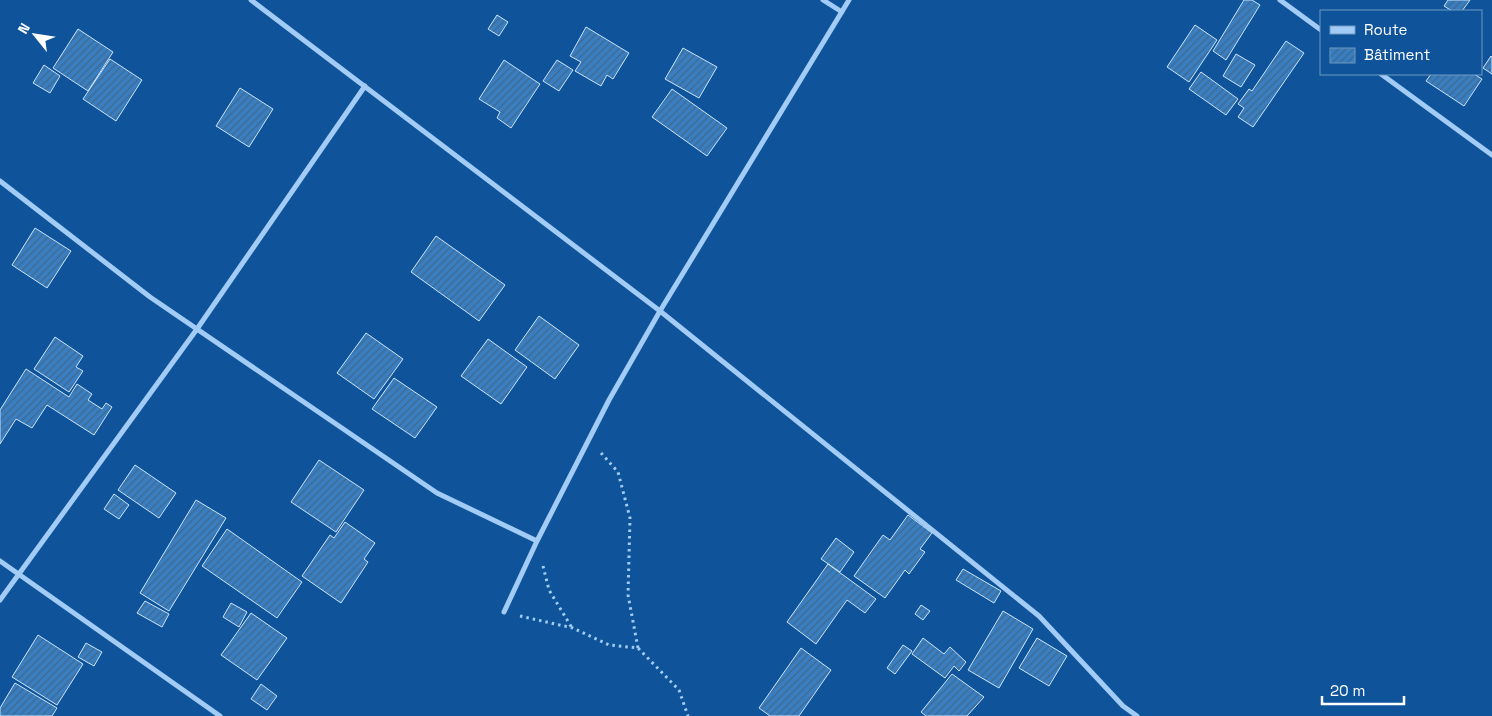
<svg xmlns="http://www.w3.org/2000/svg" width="1492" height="716" font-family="'Space Grotesk',sans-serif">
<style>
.building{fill:url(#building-hatch);stroke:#cae5fe}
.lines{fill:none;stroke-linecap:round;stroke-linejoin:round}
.path{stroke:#a2ccf5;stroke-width:3;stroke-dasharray:2.5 4;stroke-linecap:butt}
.minor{stroke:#a2ccf5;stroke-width:5}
</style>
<defs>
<pattern id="building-hatch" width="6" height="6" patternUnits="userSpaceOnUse" patternTransform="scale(1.25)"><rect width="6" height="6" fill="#387ec1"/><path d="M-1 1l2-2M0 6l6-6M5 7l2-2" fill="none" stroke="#41688c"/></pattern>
</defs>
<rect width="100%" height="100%" fill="#0f549a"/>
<path class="building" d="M 1244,0 L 1252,0 L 1260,5 L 1226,60 L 1213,51 Z
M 1448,0 L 1470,0 L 1462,11 L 1452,11 L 1444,6 Z
M 497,15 L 508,22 L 499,36 L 488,29 Z
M 1195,25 L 1217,40 L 1189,82 L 1167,67 Z
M 586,27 L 629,53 L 613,79 L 607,75 L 601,86 L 575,71 L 581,62 L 570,56 Z
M 78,29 L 113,52 L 88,91 L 53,68 Z
M 1286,41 L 1304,53 L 1253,127 L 1238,117 L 1244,108 L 1238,104 L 1249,89 L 1252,91 Z
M 683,48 L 717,67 L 699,98 L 665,79 Z
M 1236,54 L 1255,65 L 1241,87 L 1223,76 Z
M 1491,56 L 1492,57 L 1492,74 L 1483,68 Z
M 110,59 L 142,80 L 116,121 L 83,99 Z
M 504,60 L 540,84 L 511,128 L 497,118 L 500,112 L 479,99 Z
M 557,60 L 573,70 L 559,91 L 543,81 Z
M 44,65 L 60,76 L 50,93 L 33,83 Z
M 1201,72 L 1238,99 L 1226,115 L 1189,89 Z
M 1431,74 L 1474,74 L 1482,79 L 1464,106 L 1426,81 Z
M 240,88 L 273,109 L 249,147 L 216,126 Z
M 672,89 L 727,128 L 707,156 L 652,117 Z
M 35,228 L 71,251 L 47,288 L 12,265 Z
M 436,236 L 505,285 L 479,321 L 411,272 Z
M 539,316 L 579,345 L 555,379 L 515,350 Z
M 366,333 L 403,359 L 374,399 L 337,373 Z
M 55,337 L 83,356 L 76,367 L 83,371 L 69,392 L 34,369 Z
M 488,339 L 527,367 L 501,404 L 461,376 Z
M 26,369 L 69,397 L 77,384 L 92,394 L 88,400 L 102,409 L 106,403 L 112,407 L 94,435 L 47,405 L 32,428 L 16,419 L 0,444 L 0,410 Z
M 394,378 L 437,407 L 415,438 L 372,409 Z
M 319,460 L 364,490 L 336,532 L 291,502 Z
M 135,465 L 176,493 L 159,518 L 118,490 Z
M 114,494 L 129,505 L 119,519 L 104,509 Z
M 196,500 L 226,518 L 169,611 L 140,593 Z
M 908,515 L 932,533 L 920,549 L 925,552 L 909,574 L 905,570 L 885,598 L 854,576 L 883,535 L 890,540 Z
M 345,522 L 375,543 L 364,559 L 368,562 L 341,603 L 302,576 L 330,535 L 334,538 Z
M 227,529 L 302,582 L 277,618 L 202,566 Z
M 836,538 L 854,552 L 840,572 L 821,559 Z
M 828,564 L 876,599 L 865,613 L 847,600 L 816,644 L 787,622 Z
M 963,569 L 1001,591 L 994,603 L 956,580 Z
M 145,601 L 169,614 L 162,627 L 137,613 Z
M 231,603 L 247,612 L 239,627 L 223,617 Z
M 921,605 L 930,611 L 923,620 L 915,614 Z
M 1003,611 L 1033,629 L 999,688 L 968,670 Z
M 251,613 L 287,638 L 257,680 L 221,655 Z
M 38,635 L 83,664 L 57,705 L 12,677 Z
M 923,638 L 944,654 L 950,647 L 966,662 L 959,671 L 954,666 L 945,678 L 912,654 Z
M 1037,638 L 1067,656 L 1049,686 L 1019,668 Z
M 86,643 L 102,652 L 94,666 L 78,657 Z
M 903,645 L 912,651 L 895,674 L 887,668 Z
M 801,648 L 831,670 L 799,716 L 770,716 L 759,708 Z
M 952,674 L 984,697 L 967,716 L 926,716 L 921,712 Z
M 15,683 L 57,708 L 52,716 L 0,716 L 0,708 Z
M 261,684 L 277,696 L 267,710 L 251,699 Z"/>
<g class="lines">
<path class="path" d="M 601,453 L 618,472 L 630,518 L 628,595 L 638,648
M 543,566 L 549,590 L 572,628
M 520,616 L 573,628 L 609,645 L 638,648 L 679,690 L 688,716"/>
<path class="minor" d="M 251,0 L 660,311 L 1039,616 L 1123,706 L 1137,716
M 823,0 L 842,12
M 1280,0 L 1321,30
M 1381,74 L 1492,155
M 0,181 L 150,297 L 437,493 L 537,541
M 0,561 L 220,716
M 0,600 L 197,329 L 365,86
M 504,612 L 537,541 L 609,400 L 660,311 L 849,0"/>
</g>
<rect x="1320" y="10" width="162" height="65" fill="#0f549a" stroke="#6f98c2"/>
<rect x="1330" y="26" width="25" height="8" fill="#a2ccf5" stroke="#6f98c2"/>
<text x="1364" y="35" font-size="15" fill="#ffffff">Route</text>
<rect x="1330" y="48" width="25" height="15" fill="url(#building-hatch)" stroke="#6f98c2"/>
<text x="1364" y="60" font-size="15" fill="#ffffff">Bâtiment</text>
<g transform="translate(35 35) rotate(300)" stroke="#0f549a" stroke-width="4" paint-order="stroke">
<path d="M0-4L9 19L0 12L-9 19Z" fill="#ffffff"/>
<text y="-8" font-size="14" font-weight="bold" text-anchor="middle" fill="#ffffff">N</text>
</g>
<path d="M1322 696v8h82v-8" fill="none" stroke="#ffffff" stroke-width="2.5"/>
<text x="1330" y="696" font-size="15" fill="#ffffff" stroke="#0f549a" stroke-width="4" paint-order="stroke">20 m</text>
</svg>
